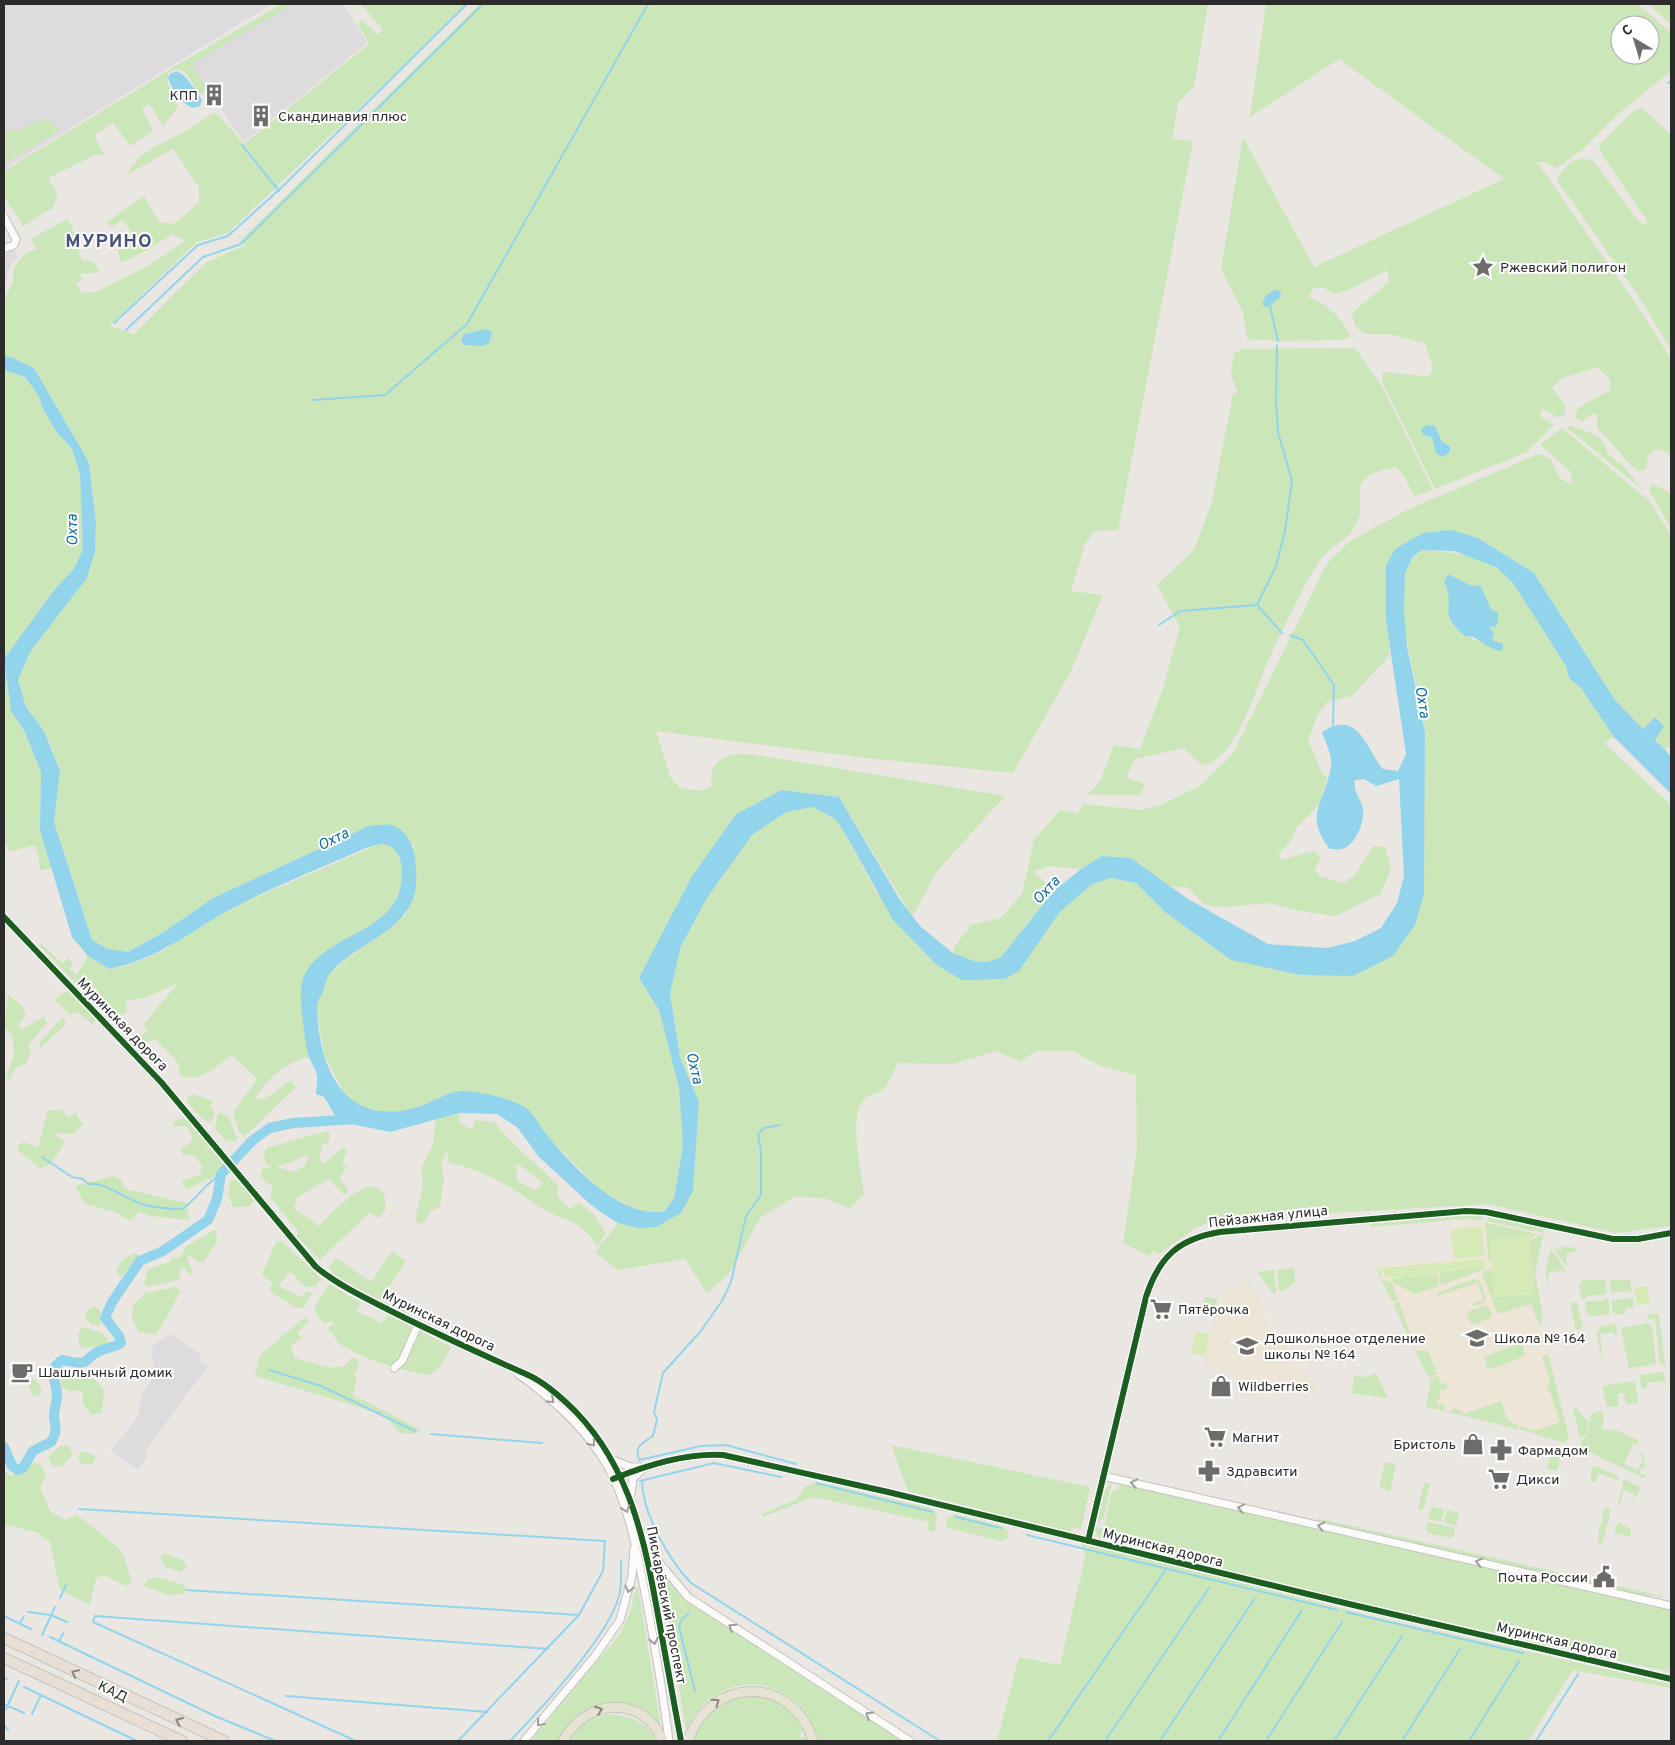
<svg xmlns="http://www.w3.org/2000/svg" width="1675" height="1745" font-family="Overpass,sans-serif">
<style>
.industrial{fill:#dddbdd}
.education{fill:#ede5d5}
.green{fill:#cbe6b9;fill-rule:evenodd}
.pitch{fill:#d6eab7}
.water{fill:#93d4ed}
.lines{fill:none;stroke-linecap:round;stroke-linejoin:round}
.stream{stroke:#93d4ed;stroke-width:2}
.river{stroke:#93d4ed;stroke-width:10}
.minor-casing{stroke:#c3c2c2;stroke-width:9}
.major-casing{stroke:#c5c4c2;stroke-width:11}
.highway-casing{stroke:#c5c4c2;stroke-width:12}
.minor{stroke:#fcfbfa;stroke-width:7}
.major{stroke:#e7e3d3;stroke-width:9}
.highway{stroke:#e9ded4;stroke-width:10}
.cycleway-casing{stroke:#fff;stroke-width:9}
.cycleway{stroke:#1b5e20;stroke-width:6}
.oneway{stroke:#9e9d9d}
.oneway2{stroke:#8a8480}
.oneway3{stroke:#89877f}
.labels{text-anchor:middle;stroke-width:4;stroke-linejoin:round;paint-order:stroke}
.poi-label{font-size:14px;fill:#2b2b2b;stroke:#fff;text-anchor:start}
.street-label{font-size:14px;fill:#2b2b2b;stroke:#fff}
.water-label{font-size:15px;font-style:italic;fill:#0969a2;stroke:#fff}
.district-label{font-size:19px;font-weight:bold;letter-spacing:1px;fill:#4a527e;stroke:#fff}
</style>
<rect width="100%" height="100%" fill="#eae6e1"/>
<path class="industrial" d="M 4,4 L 272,4 L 4,169 Z
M 293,4 L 343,4 L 367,43 L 244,142 L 191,64 Z
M 14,251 L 18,257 L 10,266 L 4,288 L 4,255 Z
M 171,1334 L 201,1355 L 200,1360 L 208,1366 L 145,1451 L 149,1455 L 138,1470 L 111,1451 L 139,1415 L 141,1395 L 155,1375 L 151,1346 Z"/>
<path class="education" d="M 1472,1222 L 1496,1224 L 1543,1235 L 1535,1273 L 1543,1315 L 1542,1326 L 1569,1438 L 1564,1443 L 1497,1423 L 1426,1407 L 1431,1382 L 1375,1265 L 1451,1259 L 1448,1223 Z
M 1246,1279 L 1266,1309 L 1265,1321 L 1317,1388 L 1313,1392 L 1252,1395 L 1234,1372 L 1205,1365 L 1219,1299 Z"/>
<path class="green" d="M 282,4 L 293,4 L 192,64 L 208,90 L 200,95 L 186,73 L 178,69 L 169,72 C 164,85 174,96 178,107 L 163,126 L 150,104 L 142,109 L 153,131 L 130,146 L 113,123 L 94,136 L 104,154 L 93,156 L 48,178 L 58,195 L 52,208 L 23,226 L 4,196 L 4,171 L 184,61 Z
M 360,4 L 468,4 L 228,233 L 197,242 L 109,326 L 134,334 L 207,262 L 246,245 L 239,242 L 480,4 L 1208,4 L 1194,86 L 1178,103 L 1172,139 L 1193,141 L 1118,530 L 1095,531 L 1085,543 L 1071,591 L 1103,595 L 1070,673 L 1013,773 L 866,758 L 656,731 L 670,777 L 680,788 L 700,791 L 712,786 C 709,771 715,760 731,755 C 745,751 790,761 806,763 C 873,774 939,785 1005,796 L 937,871 L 915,912 L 911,914 L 839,797 L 782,790 L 639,978 L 659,1010 L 679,1088 L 683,1145 L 674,1198 L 665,1211 L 653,1213 L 631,1207 L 602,1191 L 548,1137 L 526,1108 L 458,1091 L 417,1108 L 387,1114 L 363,1108 L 345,1095 L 324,1054 L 316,1007 L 330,972 L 406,915 L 414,845 L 369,826 L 213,898 L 164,932 L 128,952 L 108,949 L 92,940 L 54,822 L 60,770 L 44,731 L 26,707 L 18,680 L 30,652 L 87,578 L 95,551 L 96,522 L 89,465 L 87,459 L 34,368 L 4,356 L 4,300 L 13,282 L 13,269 L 22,257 L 36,248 L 31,239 L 67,219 L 72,227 L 82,261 L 92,261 L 100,272 L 79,274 L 83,279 L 76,284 L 82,293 L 95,292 L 153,263 L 185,241 L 172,234 L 143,252 L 121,263 L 117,246 L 133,233 L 122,220 L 112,227 L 107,222 L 144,196 L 159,222 L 174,224 L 199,203 L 199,187 L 173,149 L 128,174 C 136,152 165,142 184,132 C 193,127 202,120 211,114 L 216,113 L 244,144 L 369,44 L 358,24 L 362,20 L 378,35 L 383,29 Z
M 1266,4 L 1638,4 L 1671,33 L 1671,71 L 1617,115 L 1584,148 L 1557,168 L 1545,162 L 1537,162 L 1636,304 L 1671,359 L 1671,457 L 1665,451 L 1656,449 L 1648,456 L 1645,470 L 1638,471 C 1622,459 1613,441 1597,429 L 1597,415 L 1593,413 L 1582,422 L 1574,417 L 1578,408 L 1610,390 L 1610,380 L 1598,367 L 1560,379 L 1552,388 L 1565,405 L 1565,414 L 1557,418 L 1543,409 L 1539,416 L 1554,425 L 1527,452 L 1435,489 L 1382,382 L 1383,372 L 1425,376 L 1430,375 L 1433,368 L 1425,343 L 1390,334 L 1364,334 L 1355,326 L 1352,313 L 1389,282 L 1387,270 L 1349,290 L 1334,294 L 1323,287 L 1313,288 L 1309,297 C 1327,304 1343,318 1350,337 L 1340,340 L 1278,341 L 1247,339 L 1243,312 L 1221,269 L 1243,137 L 1314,267 L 1504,179 L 1339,59 L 1250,117 ZM 1620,25 L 1650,25 L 1650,55 L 1620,55 Z
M 1649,4 L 1671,4 L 1671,24 Z
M 1641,107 L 1671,135 L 1671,349 L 1637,294 L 1556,179 C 1567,166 1577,152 1594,162 L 1640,223 L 1647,225 L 1646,219 L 1603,156 L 1599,145 L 1631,113 Z
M 43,119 L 50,121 L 59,131 L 4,164 L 4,132 L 21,129 Z
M 1355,348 L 1380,383 L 1433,490 L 1414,496 L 1404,476 L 1396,467 C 1337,479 1372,496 1355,526 C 1348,540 1329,547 1320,560 C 1303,586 1286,623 1272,652 C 1257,684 1248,723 1225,751 C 1221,757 1213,761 1207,765 L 1201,764 L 1184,748 L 1135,759 L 1126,777 L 1145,784 L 1140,795 L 1088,795 L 1101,779 L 1114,745 L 1140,749 L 1162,691 L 1180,627 L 1157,585 L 1194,550 L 1212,502 L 1233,394 L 1238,392 L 1231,375 L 1234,353 L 1244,349 Z
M 4,370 L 25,377 L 38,395 L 43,409 L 56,431 L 72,449 L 80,474 L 83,549 L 74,569 L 55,589 L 4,660 L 11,711 L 25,732 L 41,772 L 40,830 L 52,869 L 40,870 L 38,853 L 34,845 L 9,852 L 4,839 L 4,825 L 6,823 L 4,818 Z
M 1570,426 C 1582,430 1608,435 1606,452 L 1619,464 L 1620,462 L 1643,490 L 1566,427 Z
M 1562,428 L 1650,502 L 1671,536 L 1671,746 L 1664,750 L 1655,740 L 1655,717 L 1643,729 L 1615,700 L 1534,573 L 1478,538 L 1409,542 L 1395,549 L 1386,621 L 1390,655 L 1352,696 L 1327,702 L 1317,716 L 1308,740 L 1322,773 L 1327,777 L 1319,805 L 1296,828 L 1291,841 L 1279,854 L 1281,860 L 1314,851 L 1320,857 L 1315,871 L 1319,876 L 1344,883 L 1354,876 L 1374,846 L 1385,847 L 1391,867 L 1381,894 L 1335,916 L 1295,910 L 1269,903 L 1225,907 L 1205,905 L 1189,888 L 1170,886 L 1131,858 L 1102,856 L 1081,869 L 1048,866 L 1034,871 L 1054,891 L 1001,957 L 988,962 L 977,962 L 953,953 L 954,947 L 971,925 L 1001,918 L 1022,894 L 1034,840 L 1060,810 L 1077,813 L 1084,804 L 1140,810 L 1158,806 L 1200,786 L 1233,754 L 1326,565 L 1350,541 L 1411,508 L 1539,454 L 1550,458 L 1560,479 L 1572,484 L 1571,472 L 1540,444 Z
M 1652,484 L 1671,493 L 1671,528 L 1649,490 Z
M 1421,550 C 1447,551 1472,554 1495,567 C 1520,581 1550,641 1566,666 L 1569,678 L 1581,688 L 1614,737 L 1604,743 L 1671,805 L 1671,1226 L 1616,1233 L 1488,1204 L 1216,1220 L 1197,1227 L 1159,1254 L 1154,1251 L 1149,1256 L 1123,1243 L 1137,1148 L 1136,1075 L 1103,1067 L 1072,1051 L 1037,1051 L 1020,1061 L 1000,1053 L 1000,1050 L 953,1064 L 898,1063 C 894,1070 889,1084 883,1089 C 878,1094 870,1094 865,1098 C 847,1113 862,1174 864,1195 L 850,1208 L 824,1198 L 794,1197 L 760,1218 L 729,1274 L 707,1293 L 685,1259 L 618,1270 L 595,1252 L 618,1223 L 638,1228 L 681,1213 L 699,1102 L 680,1057 L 670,991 L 681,946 L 707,898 L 752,835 L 786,812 L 813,807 L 835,819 L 846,835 L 875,890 L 937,965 L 1019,971 L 1059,913 L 1092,884 L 1111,878 L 1136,883 L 1165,912 L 1231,960 L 1393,956 C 1401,903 1408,849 1416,795 C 1419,776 1427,749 1425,731 C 1422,687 1379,581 1421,550 ZM 1447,574 L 1472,586 L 1480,585 L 1491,609 L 1493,626 L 1489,626 L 1492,640 L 1503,644 L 1494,648 L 1468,637 L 1453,625 C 1449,615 1450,608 1450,597 C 1450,588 1445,585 1447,574 Z
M 379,844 L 390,845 L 396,851 L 402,863 L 402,885 L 393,907 L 372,926 L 331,948 L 302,1011 L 309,1057 C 285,1062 268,1078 255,1098 L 264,1100 L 291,1080 L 296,1087 L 245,1136 L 239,1132 L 233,1113 L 257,1079 L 232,1055 C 216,1065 202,1083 181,1076 L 178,1063 L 156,1039 L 140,1045 L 138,1038 L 148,1031 L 143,1025 L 178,983 L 147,997 L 126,1001 L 126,1013 L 109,1018 L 39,945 L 40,943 L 62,963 L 68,958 L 73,964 L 70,969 L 77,975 L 88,956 L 109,969 L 131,965 L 163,951 L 191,932 L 241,904 Z
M 4,991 L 22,1006 L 26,1015 L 18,1025 L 22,1029 L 44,1017 L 47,1023 L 28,1045 L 31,1050 L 27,1063 L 15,1069 L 10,1079 L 6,1079 L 14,1053 L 12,1035 L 4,1028 L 8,998 Z
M 68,991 L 95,1017 L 95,1021 L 92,1024 L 78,1012 L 70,1015 L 55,1000 L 59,995 Z
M 62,1018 L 66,1020 L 65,1025 L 40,1048 L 39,1043 Z
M 193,1094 L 212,1101 L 211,1107 L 215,1112 L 211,1123 L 202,1118 L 187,1102 L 188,1096 Z
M 48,1110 L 61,1110 L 69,1117 L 76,1112 L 77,1117 L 83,1124 L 73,1134 L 54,1133 L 65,1142 L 50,1165 L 39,1168 L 20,1152 L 17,1146 L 24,1142 L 38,1148 Z
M 218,1113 C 232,1112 231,1128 237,1137 L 236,1142 L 225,1140 L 215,1128 Z
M 459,1113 L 460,1123 L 472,1130 L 475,1120 L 494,1122 C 512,1146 537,1164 558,1185 L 557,1196 L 570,1209 L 579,1203 L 594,1215 L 606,1233 L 597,1247 C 586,1223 566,1221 545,1210 C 536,1206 528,1199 519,1193 C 498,1179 474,1167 449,1163 L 447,1150 L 441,1166 L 444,1177 L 440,1207 L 430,1211 L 424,1223 L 417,1224 L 416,1216 L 423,1185 L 421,1168 L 433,1145 L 436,1118 ZM 516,1163 L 534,1175 L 543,1184 L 535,1190 L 517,1181 Z
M 183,1118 L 191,1123 L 226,1167 L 219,1174 L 186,1190 L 182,1181 L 200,1175 L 202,1165 L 192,1154 L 184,1156 L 180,1149 L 187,1146 L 193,1138 L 186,1126 L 172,1127 L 175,1121 Z
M 327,1131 L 330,1135 L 329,1142 L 322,1145 L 319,1159 L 324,1164 L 344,1147 L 347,1151 L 342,1164 L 347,1167 L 339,1177 L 349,1191 L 344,1195 L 328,1179 L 297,1198 L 294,1209 L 319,1226 C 330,1216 367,1170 383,1193 C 385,1197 385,1204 386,1209 L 378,1218 L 370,1212 L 320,1260 L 297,1237 L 298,1231 L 270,1197 L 273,1187 L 260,1177 L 263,1168 L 272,1167 L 266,1164 L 264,1157 L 266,1148 ZM 308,1154 L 305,1166 L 295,1172 L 276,1167 L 292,1162 Z
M 113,1176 L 122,1180 L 125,1189 L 187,1203 L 189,1220 L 150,1216 L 140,1212 L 130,1221 L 117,1213 L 84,1203 L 75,1186 Z
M 236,1179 L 255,1200 L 248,1207 L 233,1207 L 228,1193 L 230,1182 Z
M 1463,1215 L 1483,1215 L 1483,1220 L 1464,1219 L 1370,1227 L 1370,1223 Z
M 1488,1216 L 1544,1227 L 1544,1233 L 1487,1221 Z
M 1485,1223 L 1537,1234 L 1529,1239 L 1529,1236 L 1490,1239 L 1491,1261 L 1489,1262 Z
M 213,1231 L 216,1231 L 217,1242 L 204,1261 L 199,1262 L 191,1256 L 187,1256 L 193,1273 L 191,1275 L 181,1266 L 180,1279 L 150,1287 L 144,1284 L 148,1269 L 170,1262 L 171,1258 L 181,1257 L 186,1246 Z
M 1540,1235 L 1543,1235 L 1535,1273 L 1543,1315 L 1540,1327 L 1531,1304 L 1498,1314 L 1482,1273 L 1492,1269 L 1495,1297 L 1534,1294 L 1530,1241 Z
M 282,1241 L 321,1279 L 315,1287 L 306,1287 L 290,1272 L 278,1286 L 301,1297 L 306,1292 L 312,1293 L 303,1308 L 296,1308 L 270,1291 L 272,1283 L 262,1274 L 276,1242 Z
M 1562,1246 L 1576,1248 L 1576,1252 L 1567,1253 L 1567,1267 L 1554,1249 L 1561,1249 Z
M 1551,1249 L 1567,1272 L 1562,1270 L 1548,1273 L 1549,1286 L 1545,1272 Z
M 392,1251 L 406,1261 L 385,1293 L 409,1310 L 406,1314 L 336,1277 L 329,1267 L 336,1258 L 371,1282 Z
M 135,1253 L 143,1258 L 131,1265 L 120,1278 L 116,1271 L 122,1260 Z
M 1294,1268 L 1295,1282 L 1284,1291 L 1279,1291 L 1277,1270 Z
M 1485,1268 L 1485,1269 L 1441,1285 L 1439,1272 Z
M 1274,1270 L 1276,1293 L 1274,1294 L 1257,1272 Z
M 1377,1270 L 1381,1270 L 1381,1278 L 1392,1284 L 1398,1300 L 1392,1302 Z
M 1438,1276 L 1439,1286 L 1415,1294 L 1391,1281 L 1391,1279 Z
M 1475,1279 L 1479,1280 L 1486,1299 L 1484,1302 L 1473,1307 L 1473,1304 L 1484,1299 L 1477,1283 L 1438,1296 L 1437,1293 Z
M 1583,1280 L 1605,1280 L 1607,1294 L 1588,1296 L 1582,1300 L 1580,1292 L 1584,1290 L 1580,1291 L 1579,1286 Z
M 1610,1280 L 1630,1280 L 1632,1291 L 1611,1293 Z
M 329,1284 L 361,1303 L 356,1311 L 382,1323 L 388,1315 L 451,1347 L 441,1365 L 430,1375 C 407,1373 359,1358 340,1344 C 336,1340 332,1333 328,1329 L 334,1323 L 331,1321 L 324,1324 L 316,1314 L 315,1306 Z
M 175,1287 L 181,1291 L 156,1335 L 139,1332 L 132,1319 L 133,1305 L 146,1293 Z
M 1205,1297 L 1218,1299 L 1214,1314 L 1202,1311 Z
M 1608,1298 L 1610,1312 L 1609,1314 L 1592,1316 L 1588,1314 L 1585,1307 L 1586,1301 L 1602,1301 L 1602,1299 Z
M 1633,1298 L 1634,1307 L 1626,1308 L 1625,1313 L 1620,1315 L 1612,1312 L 1612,1300 Z
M 1399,1302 L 1415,1349 L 1418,1351 L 1428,1350 L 1437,1374 L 1428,1377 L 1393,1304 Z
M 1577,1302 L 1583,1328 L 1576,1330 L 1570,1303 Z
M 1487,1305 L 1492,1314 L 1491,1318 L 1475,1324 L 1471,1323 L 1467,1315 L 1469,1311 Z
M 94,1306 L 100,1311 L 101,1325 L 92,1325 L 85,1317 L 87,1310 Z
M 1647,1314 L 1659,1314 L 1665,1366 L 1660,1364 L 1655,1318 L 1648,1319 Z
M 305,1317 L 309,1322 L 297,1333 L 302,1338 L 291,1346 L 295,1358 L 332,1368 L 345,1366 L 352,1357 L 359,1361 L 357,1370 L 354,1374 L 357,1380 L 353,1395 L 421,1430 L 414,1434 L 399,1433 L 386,1415 L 255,1376 L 260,1355 Z
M 1647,1323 L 1652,1327 L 1656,1364 L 1629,1368 L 1621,1328 Z
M 1616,1324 L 1617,1335 L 1614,1335 L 1613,1332 L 1600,1334 L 1603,1360 L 1602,1360 L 1596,1333 L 1602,1326 Z
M 83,1327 L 102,1333 L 109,1340 L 106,1345 L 84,1348 L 79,1345 L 78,1332 Z
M 1518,1344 L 1523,1346 L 1525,1356 L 1491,1369 L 1487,1368 L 1484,1357 Z
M 1546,1354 L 1549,1357 L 1569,1438 L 1564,1443 L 1519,1429 L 1520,1426 L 1535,1431 L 1560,1422 L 1547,1384 L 1551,1383 L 1542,1357 Z
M 1664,1372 L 1666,1388 L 1664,1381 L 1647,1383 L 1647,1388 L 1641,1389 L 1640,1375 Z
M 1376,1373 L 1388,1398 L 1352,1393 L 1354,1376 L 1367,1377 Z
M 1438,1376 L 1440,1383 L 1445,1383 L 1448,1388 L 1439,1391 L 1441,1398 L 1436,1400 L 1438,1405 L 1443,1403 L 1445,1411 L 1426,1407 L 1431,1382 L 1429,1379 Z
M 30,1379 L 35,1379 L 42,1390 L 39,1396 L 33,1395 L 28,1385 Z
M 62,1379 L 95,1379 L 104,1391 L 102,1412 L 92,1415 L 83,1404 L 83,1391 L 70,1391 L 61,1387 Z
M 1635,1381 L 1638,1403 L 1626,1405 L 1624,1393 L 1617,1394 L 1619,1406 L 1607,1407 L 1602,1386 Z
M 1501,1401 L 1508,1421 L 1518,1425 L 1517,1429 L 1449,1412 L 1455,1408 L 1464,1414 Z
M 1573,1408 L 1576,1408 L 1584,1418 L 1588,1418 L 1587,1433 L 1580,1439 Z
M 1602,1410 L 1604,1421 L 1602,1428 L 1609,1431 L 1614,1429 L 1638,1440 L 1638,1445 L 1633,1444 L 1624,1464 L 1638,1470 L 1643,1458 L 1639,1455 L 1643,1453 L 1645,1468 L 1640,1469 L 1641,1474 L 1646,1475 L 1644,1478 L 1583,1449 L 1581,1441 L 1588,1434 L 1589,1421 L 1593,1420 L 1589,1417 L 1592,1413 Z
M 68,1445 L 73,1454 L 62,1466 L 53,1467 L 48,1458 L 60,1446 Z
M 891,1445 L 1090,1487 L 1081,1529 L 1072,1527 L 1071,1532 L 1067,1532 L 908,1491 Z
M 82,1452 L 87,1452 L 96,1457 L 92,1465 L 82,1464 L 78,1458 Z
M 1550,1453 L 1560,1456 L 1557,1471 L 1547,1469 Z
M 1385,1462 L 1396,1464 L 1390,1491 L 1379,1488 Z
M 33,1463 L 40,1464 L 46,1474 L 40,1488 L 51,1512 L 65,1520 L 77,1515 L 114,1544 L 123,1554 L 132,1582 L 125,1586 L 104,1575 L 96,1578 L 90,1605 L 60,1590 L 50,1542 L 38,1533 L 4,1524 L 4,1465 L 4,1471 L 11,1476 Z
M 1593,1465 L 1619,1476 L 1618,1480 L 1598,1473 L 1596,1483 L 1590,1481 Z
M 1624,1479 L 1641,1488 L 1630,1506 L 1635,1495 L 1624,1489 L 1620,1505 L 1618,1505 Z
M 816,1482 L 930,1508 L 937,1514 L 935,1530 L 932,1532 L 928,1530 L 929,1522 L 814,1497 L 762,1517 L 762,1514 L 797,1499 L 805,1487 Z
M 1112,1483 L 1103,1520 L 1097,1522 L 1104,1490 Z
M 1424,1483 L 1430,1483 L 1423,1510 L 1418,1510 Z
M 1120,1484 L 1671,1610 L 1671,1672 L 1480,1631 L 1105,1542 L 1097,1536 L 1095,1527 L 1104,1529 L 1112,1491 L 1119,1489 Z
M 1431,1507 L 1444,1509 L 1441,1522 L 1428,1519 Z
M 1604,1508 L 1611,1509 L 1603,1542 L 1601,1544 L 1598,1542 L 1599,1526 L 1602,1522 Z
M 1447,1510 L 1459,1513 L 1456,1526 L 1444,1523 Z
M 955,1514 L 1004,1527 L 1008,1532 L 1007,1539 L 1000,1541 L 946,1527 L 947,1519 Z
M 1317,1518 L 1561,1573 L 1558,1576 L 1319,1521 Z
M 1428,1522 L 1455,1528 L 1454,1536 L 1450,1538 L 1428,1533 L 1426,1529 Z
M 1618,1522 L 1631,1529 L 1630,1537 L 1614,1533 Z
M 1082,1542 L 1370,1616 L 1671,1684 L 1671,1688 L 1573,1670 L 1528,1741 L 997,1741 L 1019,1657 L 1060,1665 L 1085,1558 Z
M 164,1553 L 183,1560 L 187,1566 L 180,1572 L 166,1567 L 160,1557 Z
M 660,1569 L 683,1596 L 709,1616 L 904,1741 L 818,1741 C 800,1672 717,1664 686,1730 Z
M 1567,1574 L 1665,1597 L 1640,1595 L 1568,1578 Z
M 157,1577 L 184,1585 L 187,1590 L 184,1594 L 169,1595 L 144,1586 L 147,1580 Z
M 636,1587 L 638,1587 L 661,1728 L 621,1706 C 591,1713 575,1712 559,1741 L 531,1741 L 619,1635 L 630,1613 Z
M 742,1696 C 771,1696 789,1703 804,1730 L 797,1737 L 807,1738 L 808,1741 L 694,1741 C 699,1713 717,1705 742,1696 Z
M 608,1714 C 628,1716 648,1721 656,1741 L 568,1741 C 578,1726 590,1718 608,1714 Z"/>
<path class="pitch" d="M 1482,1227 L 1484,1256 L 1454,1259 L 1451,1230 Z
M 1529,1235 L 1534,1294 L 1494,1297 L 1490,1239 Z
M 1484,1259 L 1485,1268 L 1437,1272 L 1437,1276 L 1391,1279 L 1391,1276 L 1384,1276 L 1383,1268 Z
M 1647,1286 L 1650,1304 L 1637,1305 L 1634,1288 Z
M 1196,1331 L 1210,1334 L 1205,1356 L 1191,1353 Z"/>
<path class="water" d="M 177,71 C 188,77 195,89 202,100 L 200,106 L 193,108 C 181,104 173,90 168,78 L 170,74 Z
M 1276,290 L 1280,291 L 1281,296 L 1270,306 L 1265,307 L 1262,304 L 1266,295 Z
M 487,329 L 492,332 L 489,343 L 482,346 L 464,345 L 461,340 L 464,334 Z
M 4,356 L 10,357 L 34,368 L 87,459 L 89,465 L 96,522 L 95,551 L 87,578 L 30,652 L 18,680 L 26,707 L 44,731 L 60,771 L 54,822 L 92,940 L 108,949 L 128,952 L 164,932 L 213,898 L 369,826 C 384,824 396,822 406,835 C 415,847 415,857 416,871 C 422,927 364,938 332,971 C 327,976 325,985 323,992 C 320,997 316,1004 317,1009 C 319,1071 347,1129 418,1107 C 429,1104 450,1091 460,1091 C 477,1091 512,1098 526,1108 C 534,1114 540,1127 547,1135 C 572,1166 622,1220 665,1211 L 674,1198 L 683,1145 L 679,1088 L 659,1010 L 639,978 L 691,878 L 736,814 L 782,790 L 839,797 L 900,900 L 921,927 L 953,953 L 977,962 L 988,962 L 1001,957 L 1054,891 L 1081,869 L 1102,856 L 1131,858 L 1188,899 L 1268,944 L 1327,948 L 1355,941 L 1381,928 L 1397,903 L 1404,876 L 1399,779 L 1376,786 L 1364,779 L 1355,780 C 1353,793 1361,798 1363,809 C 1365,822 1355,846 1342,849 C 1338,850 1333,849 1330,849 C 1302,814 1326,802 1331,766 C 1333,756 1325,742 1322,732 C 1359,708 1366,749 1383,769 L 1398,771 L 1406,754 L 1386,621 L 1386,566 L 1395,549 L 1423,533 L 1451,530 L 1478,538 L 1534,573 L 1615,700 L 1643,729 L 1655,717 L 1664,726 L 1655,740 L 1671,756 L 1671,794 L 1614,737 L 1581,688 L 1569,678 L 1566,666 L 1513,583 L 1496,567 L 1454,551 L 1422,550 L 1413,556 L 1405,574 L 1404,610 L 1407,647 L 1425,732 L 1424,894 L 1415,925 L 1393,956 L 1353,976 L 1301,975 L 1231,960 L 1165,912 L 1136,883 L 1111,878 L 1092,884 L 1059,913 L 1019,971 L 1005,979 L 962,980 L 937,965 L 893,920 L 846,835 L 835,819 L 813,807 L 786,812 L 752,835 L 707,898 L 681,946 L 670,993 L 680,1057 L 699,1102 L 693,1191 L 681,1213 L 656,1227 L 638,1228 L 618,1223 L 605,1215 L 589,1203 L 539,1157 L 517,1127 L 497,1114 L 459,1113 L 390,1132 L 351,1124 L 335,1115 L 324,1097 L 316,1094 C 316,1088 318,1081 317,1075 C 316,1069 311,1063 309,1057 C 305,1045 298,994 302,982 C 319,930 401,938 402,874 C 402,865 401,856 394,849 C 386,841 376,845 366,848 C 325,866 282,883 241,904 C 194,927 162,959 109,969 L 88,956 L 72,937 L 40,830 L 41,772 L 25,732 L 11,711 L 4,659 L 55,589 L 74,569 L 83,549 L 80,474 L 72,449 L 56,431 L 43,409 L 38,395 L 25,377 L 4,370 Z
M 1427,425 L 1435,426 L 1442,442 L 1450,446 L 1450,452 L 1443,457 L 1436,453 L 1432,437 L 1423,435 L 1421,429 Z
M 1448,574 L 1472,586 L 1480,585 L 1491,609 L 1498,613 L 1498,623 L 1495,627 L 1489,626 L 1494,633 L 1492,640 L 1503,644 L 1502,651 C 1493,651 1482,642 1475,638 C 1472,636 1467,638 1464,635 C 1436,612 1457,606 1444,582 Z"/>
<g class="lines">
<path class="stream" d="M 1668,83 L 1671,81
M 242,145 L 279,191
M 1270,306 L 1278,341
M 114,323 L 198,245 L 228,236 L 281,188 L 467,4
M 126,330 L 203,257 L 241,244 L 483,4
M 1277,345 L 1276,400 L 1278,432 L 1292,481 L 1285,531 L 1276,566 L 1257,605 L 1282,633
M 313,400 L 385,395 L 467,324 L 648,4
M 1159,625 L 1180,611 L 1257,605
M 1290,635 L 1303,640 L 1334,685 L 1333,725
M 780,1125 L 764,1128 L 758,1134 L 761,1151 L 761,1195 L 746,1216 L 731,1282 L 722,1301 L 700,1332 L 663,1373 L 654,1412 L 657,1420 L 653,1436 C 642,1443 634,1446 639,1460 L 701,1446 L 726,1445 L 796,1464
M 42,1157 L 72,1177 L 83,1179 L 88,1184 C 105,1182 123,1197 139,1203 C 152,1208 170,1209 183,1209 C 198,1197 204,1185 221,1174
M 269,1370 L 321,1386 L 415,1431
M 431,1434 L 542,1443
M 642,1480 C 642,1513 669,1560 691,1583 L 940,1741
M 640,1481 L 714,1463 L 781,1477
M 816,1483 L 933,1512
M 79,1509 L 605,1541 L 603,1571 L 579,1615 L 458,1741
M 956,1517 L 1001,1528
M 1027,1535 L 1337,1610
M 187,1590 L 579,1615
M 60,1598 L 66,1585
M 28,1612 L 51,1615 L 67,1622
M 1346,1612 L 1523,1653
M 689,1613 L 682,1619 L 679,1627 L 695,1691
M 4,1616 L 31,1629
M 20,1623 L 24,1616
M 42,1635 L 55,1607
M 50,1637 L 217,1717 L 276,1741
M 59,1641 L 64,1632
M 4,1678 L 7,1679
M 24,1687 L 137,1741
M 286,1696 L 488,1712
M 4,1704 L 24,1713
M 6,1709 L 19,1681
M 32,1714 L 41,1695
M 4,1725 L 8,1730
M 356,1741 L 93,1622 L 95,1616 L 548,1649
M 510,1741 C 540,1710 609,1636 619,1596 C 622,1586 621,1572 621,1561
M 1048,1741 L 1167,1568
M 1105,1741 L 1209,1588
M 1160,1741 L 1255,1598
M 1218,1741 L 1302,1610
M 1266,1741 L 1342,1622
M 1334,1741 L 1402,1636
M 1402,1741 L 1460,1649
M 1469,1741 L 1519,1661
M 1536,1741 L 1578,1674"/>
<path class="river" d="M 4,1447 L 12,1466 L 18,1470 L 23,1468 L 33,1451 L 51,1442 C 58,1431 55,1427 54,1416 C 54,1409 57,1402 57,1396 C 57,1381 46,1369 63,1360 C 94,1368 82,1357 102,1350 C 110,1347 114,1348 121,1343 L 119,1336 L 105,1318 L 112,1302 L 140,1261 L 163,1251 L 208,1220 L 217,1199 L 221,1174 L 253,1140 L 270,1128 L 293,1123 L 357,1119"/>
<g class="minor-casing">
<path id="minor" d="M 4,217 L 16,239 L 14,245 L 4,249
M 4,917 L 161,1082 L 316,1267 C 338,1285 363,1297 387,1309 C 434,1333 481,1354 528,1375 C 546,1383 562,1398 576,1412 C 633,1471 646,1548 660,1626 C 667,1664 674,1703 681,1741
M 394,1368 L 402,1361 L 418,1325
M 518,1374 C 553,1399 587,1429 608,1467 C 630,1508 637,1553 646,1598 C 655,1646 663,1693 669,1741
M 613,1460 L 630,1467 L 640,1467
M 1103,1476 L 1671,1606
M 613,1479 C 647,1465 687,1453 723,1455 L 888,1492 L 1349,1604 L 1671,1679
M 631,1494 L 633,1478 L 641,1471
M 642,1532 L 661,1565 L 688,1597 L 910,1741
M 1088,1541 L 1146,1297 C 1159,1257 1178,1239 1220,1232 L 1466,1211 L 1486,1212 L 1613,1239 L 1638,1239 L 1671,1233
M 524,1741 L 595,1656 L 620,1620 L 632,1576 L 634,1549"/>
</g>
<g class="major-casing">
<path id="major" d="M 563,1741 C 586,1698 643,1694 663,1741
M 688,1741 C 710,1676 793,1674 813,1741"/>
</g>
<g class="highway-casing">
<path id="highway" d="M 4,1638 L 224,1741
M 4,1658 L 182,1741"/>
</g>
<use href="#minor" class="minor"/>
<use href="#major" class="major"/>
<use href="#highway" class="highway"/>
<g class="cycleway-casing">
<path id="cycleway" d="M 4,917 L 161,1082 L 316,1267 C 338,1285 363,1297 387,1309 C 434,1333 481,1354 528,1375 C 546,1383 562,1398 576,1412 C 633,1471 646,1548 660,1626 C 667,1664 674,1703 681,1741
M 613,1479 C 647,1465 687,1453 723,1455 L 888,1492 L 1349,1604 L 1671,1679
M 1088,1541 L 1146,1297 C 1159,1257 1178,1239 1220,1232 L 1466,1211 L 1486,1212 L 1613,1239 L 1638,1239 L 1671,1233"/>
</g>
<use href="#cycleway" class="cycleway"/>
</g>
<defs><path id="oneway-chevron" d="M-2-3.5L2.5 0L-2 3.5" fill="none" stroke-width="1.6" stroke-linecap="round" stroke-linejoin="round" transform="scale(1.25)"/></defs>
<g class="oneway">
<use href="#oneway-chevron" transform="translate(551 1400) rotate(42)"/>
<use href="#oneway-chevron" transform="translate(592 1443) rotate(52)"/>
<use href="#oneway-chevron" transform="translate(1134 1483) rotate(-167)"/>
<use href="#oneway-chevron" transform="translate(1241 1508) rotate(-167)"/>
<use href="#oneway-chevron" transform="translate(626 1509) rotate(70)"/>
<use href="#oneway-chevron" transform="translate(1321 1526) rotate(-167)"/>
<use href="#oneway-chevron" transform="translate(1479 1562) rotate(-167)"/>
<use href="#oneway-chevron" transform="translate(629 1589) rotate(103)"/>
<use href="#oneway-chevron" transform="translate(732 1627) rotate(-147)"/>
<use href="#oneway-chevron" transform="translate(654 1641) rotate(79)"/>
<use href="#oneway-chevron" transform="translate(869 1715) rotate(-148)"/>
<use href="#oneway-chevron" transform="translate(540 1723) rotate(130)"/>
</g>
<g class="oneway2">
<use href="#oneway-chevron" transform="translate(75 1673) rotate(-154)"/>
<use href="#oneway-chevron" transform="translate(179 1721) rotate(-156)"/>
</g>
<g class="oneway3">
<use href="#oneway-chevron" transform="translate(716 1702) rotate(-35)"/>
<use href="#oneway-chevron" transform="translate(599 1710) rotate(-20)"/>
</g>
<defs>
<g id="building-bare" transform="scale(1.725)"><path d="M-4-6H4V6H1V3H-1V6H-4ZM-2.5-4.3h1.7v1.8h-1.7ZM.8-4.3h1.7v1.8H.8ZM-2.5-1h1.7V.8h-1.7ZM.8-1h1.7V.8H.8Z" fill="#6e6c6b" stroke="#fff" stroke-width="2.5" paint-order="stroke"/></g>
<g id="sight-bare" transform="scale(1.725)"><path d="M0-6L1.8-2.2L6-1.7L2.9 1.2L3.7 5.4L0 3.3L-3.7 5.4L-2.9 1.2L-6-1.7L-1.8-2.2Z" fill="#6e6c6b" stroke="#fff" stroke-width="2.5" paint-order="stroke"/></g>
<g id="supermarket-bare" transform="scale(1.725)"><path d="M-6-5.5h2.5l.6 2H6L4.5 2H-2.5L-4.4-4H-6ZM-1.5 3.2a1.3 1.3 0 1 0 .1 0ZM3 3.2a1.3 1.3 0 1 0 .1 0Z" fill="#6e6c6b" stroke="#fff" stroke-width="2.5" paint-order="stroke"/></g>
<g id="school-bare" transform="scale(1.725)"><path d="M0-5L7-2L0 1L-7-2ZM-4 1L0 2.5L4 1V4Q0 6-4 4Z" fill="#6e6c6b" stroke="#fff" stroke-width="2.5" paint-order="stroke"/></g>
<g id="cafe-bare" transform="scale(1.725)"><path d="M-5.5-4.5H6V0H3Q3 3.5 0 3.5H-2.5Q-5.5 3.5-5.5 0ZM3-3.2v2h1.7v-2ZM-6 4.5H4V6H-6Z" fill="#6e6c6b" stroke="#fff" stroke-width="2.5" paint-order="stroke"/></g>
<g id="shop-bare" transform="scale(1.725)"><path d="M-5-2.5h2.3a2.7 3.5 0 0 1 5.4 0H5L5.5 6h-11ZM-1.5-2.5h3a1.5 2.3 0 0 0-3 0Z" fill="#6e6c6b" stroke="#fff" stroke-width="2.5" paint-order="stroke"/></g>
<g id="pharmacy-bare" transform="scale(1.725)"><path d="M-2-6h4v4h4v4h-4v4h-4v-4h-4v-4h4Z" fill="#6e6c6b" stroke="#fff" stroke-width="2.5" paint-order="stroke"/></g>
<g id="civic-bare" transform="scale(1.725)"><path d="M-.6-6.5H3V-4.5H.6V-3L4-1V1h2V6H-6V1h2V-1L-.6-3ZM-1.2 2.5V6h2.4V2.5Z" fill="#6e6c6b" stroke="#fff" stroke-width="2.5" paint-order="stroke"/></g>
</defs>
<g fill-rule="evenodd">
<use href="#building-bare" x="214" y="95"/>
<use href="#building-bare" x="261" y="116"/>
<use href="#sight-bare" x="1483" y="267"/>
<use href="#supermarket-bare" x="1161" y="1309"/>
<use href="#school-bare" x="1477" y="1338"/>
<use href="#school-bare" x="1247" y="1346"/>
<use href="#cafe-bare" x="22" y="1372"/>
<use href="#shop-bare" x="1221" y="1386"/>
<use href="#supermarket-bare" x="1215" y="1437"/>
<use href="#shop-bare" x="1473" y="1444"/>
<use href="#pharmacy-bare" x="1501" y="1450"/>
<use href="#pharmacy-bare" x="1209" y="1471"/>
<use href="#supermarket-bare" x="1499" y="1479"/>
<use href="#civic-bare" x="1604" y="1577"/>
</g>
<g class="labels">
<g class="poi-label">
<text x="198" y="100" text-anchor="end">КПП</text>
<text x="278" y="121">Скандинавия плюс</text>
<text x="1500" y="272">Ржевский полигон</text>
<text x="1178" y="1314">Пятёрочка</text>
<text x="1264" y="1343">Дошкольное отделение<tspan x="1264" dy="16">школы № 164</tspan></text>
<text x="1494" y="1343">Школа № 164</text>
<text x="38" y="1377">Шашлычный домик</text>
<text x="1238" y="1391">Wildberries</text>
<text x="1232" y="1442">Магнит</text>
<text x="1456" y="1449" text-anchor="end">Бристоль</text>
<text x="1518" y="1455">Фармадом</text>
<text x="1226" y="1476">Здравсити</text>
<text x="1516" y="1484">Дикси</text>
<text x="1588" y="1582" text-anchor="end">Почта России</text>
</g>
<g class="street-label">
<text transform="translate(123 1024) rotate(46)" y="5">Муринская дорога</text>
<text transform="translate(1268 1216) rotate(-6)" y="5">Пейзажная улица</text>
<text transform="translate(439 1320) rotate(26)" y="5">Муринская дорога</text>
<text transform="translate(1163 1547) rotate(14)" y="5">Муринская дорога</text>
<text transform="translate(667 1605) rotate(79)" y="5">Пискарёвский проспект</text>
<text transform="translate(1557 1640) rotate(13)" y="5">Муринская дорога</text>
<text transform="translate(113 1691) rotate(26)" y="5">КАД</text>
</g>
<g class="water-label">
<text transform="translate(72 530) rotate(-91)" y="5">Охта</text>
<text transform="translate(1423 702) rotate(81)" y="5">Охта</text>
<text transform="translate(333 839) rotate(-27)" y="5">Охта</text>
<text transform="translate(1046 890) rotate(-47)" y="5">Охта</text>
<text transform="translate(695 1068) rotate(77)" y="5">Охта</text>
</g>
<g class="district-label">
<text x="109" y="247">МУРИНО</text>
</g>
</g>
<rect width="1675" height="1745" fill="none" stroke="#2b2b2b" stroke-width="10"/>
<g transform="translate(1635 40) rotate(322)"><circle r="24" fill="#ffffff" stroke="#aaaaaa"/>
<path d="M0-4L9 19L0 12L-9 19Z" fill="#6e6c6b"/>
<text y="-8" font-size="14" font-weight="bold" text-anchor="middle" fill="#2b2b2b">С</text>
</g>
</svg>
